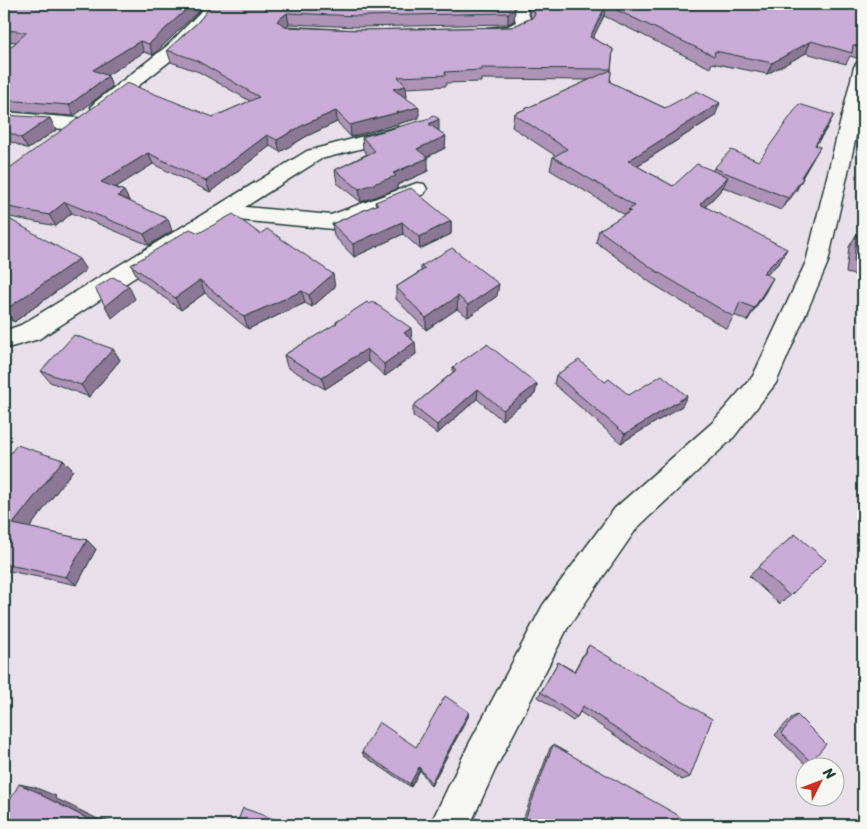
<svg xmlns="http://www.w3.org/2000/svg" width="867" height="829" font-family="Sriracha,sans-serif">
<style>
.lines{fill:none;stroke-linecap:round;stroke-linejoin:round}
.minor-casing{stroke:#1f3d34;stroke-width:3}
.minor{fill:#f6f6f2;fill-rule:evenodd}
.wall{fill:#ae92b8;stroke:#1f3d34}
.shaded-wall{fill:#8d7796;stroke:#1f3d34}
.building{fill:#caaad6;stroke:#1f3d34}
</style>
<rect width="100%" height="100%" fill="#e9dfea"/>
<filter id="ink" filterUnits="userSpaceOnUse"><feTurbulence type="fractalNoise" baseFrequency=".02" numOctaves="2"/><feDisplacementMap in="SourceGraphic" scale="10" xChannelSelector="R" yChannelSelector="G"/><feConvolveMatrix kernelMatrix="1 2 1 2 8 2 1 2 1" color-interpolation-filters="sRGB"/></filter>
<g filter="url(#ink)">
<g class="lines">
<g class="minor-casing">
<path id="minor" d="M 208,4 L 224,4 L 179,54 L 106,111 L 94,111 L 91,107 L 94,103 L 167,46 Z
M 511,4 L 525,4 L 532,24 C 522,37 502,38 487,34 L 485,31 L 487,28 L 508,26 L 516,22 Z
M 863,62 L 863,105 L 828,262 L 776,383 L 733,438 L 637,528 L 567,629 L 495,770 L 470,825 L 430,825 L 469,744 L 543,605 L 615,508 L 713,422 L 753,376 L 806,262 L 854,67 L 857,63 Z
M 4,112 L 77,118 L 84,120 L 86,124 L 84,128 L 77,130 L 4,124 Z
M 398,127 L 405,129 L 408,133 L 405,137 L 321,159 L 245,207 L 331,215 L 417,183 L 424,184 L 427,189 L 424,194 L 333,229 L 226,219 L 39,339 L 4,349 L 4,331 L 21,325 L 307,151 Z"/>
</g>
<use href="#minor" class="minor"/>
</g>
<path class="wall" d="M 4,4 L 206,4 L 153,55 L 144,52 L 107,75 L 112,87 L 74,116 L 4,111 L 4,53 L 16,42 L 6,41 L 4,38 Z
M 213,4 L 513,4 L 514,21 L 508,24 L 359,27 L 289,24 L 286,26 L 358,30 L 512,27 L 531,18 L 527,4 L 863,4 L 863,60 L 850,56 L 846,64 L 806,53 L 767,74 L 712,63 L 710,68 L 604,16 L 592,38 L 613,49 L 610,82 L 665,108 L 715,116 L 637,166 L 673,186 L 713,170 L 714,168 L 759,161 L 827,128 L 816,145 L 813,159 L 802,178 L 803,178 L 796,191 L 781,210 L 723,187 L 722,189 L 705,207 L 780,262 L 767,275 L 766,291 L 747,321 L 734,315 L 727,329 L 651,283 L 596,242 L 599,230 L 625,215 L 550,170 L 553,157 L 556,156 L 512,127 L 514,114 L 589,80 L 481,79 L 481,82 L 446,83 L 446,86 L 406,88 L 407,97 L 405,98 L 419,118 L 351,137 L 337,122 L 307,136 L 280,152 L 270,146 L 210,192 L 153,164 L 116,187 L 124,191 L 129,201 L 172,231 L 149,245 L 72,213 L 56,226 L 5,216 L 86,270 L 14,322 L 4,316 L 4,172 L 213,117 L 250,101 L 199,72 L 171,62 L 167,50 L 197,23 Z
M 4,115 L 56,130 L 28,149 L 9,141 L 4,141 Z
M 439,131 L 445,148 L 427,157 L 428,171 L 397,185 L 397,189 L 361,202 L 337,183 L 335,170 L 367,154 L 363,149 L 362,137 Z
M 375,202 L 451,221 L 451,234 L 420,249 L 403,234 L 354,257 L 334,236 L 332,224 L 376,205 Z
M 199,233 L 260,234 L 335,287 L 312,307 L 305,303 L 248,329 L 205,293 L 181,310 L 138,278 L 131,265 Z
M 863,233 L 863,277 L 846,273 L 849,247 L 856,235 L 862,237 Z
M 421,266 L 497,296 L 468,317 L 457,309 L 426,330 L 396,299 L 396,287 L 421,271 Z
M 336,322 L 412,339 L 416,354 L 385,376 L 368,361 L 325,389 L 287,367 L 284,355 L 336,324 Z
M 113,349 L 120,360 L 89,397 L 50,382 L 41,371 Z
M 453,367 L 537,384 L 535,394 L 502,420 L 477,399 L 437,434 L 413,416 L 413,406 L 453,372 Z
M 556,375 L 605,382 L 629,395 L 682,406 L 621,443 L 554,384 Z
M 63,460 L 73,470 L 29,528 L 87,540 L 96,549 L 77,585 L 4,570 L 4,461 Z
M 795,534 L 790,596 L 779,604 L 749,576 Z
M 589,645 L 690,777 L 682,780 L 580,712 L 577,717 L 573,721 L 538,697 L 558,662 L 574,671 L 585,651 Z
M 469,712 L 468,717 L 431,786 L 420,770 L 411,787 L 364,756 L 362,752 L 416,747 Z
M 797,715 L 811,762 L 805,764 L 775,735 L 791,718 Z
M 553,745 L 688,825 L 521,825 L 550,748 Z"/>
<path class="shaded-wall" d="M 192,4 L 206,4 L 153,55 L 149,44 Z
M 606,5 L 604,16 L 588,48 L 590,37 Z
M 515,10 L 514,21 L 508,24 L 508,13 Z
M 287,13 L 289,24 L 279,32 L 277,21 Z
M 140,41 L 144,52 L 98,81 L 93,70 Z
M 811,41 L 806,53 L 767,74 L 772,63 Z
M 108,76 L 112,87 L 74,116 L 69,105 Z
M 406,86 L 407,97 L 393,101 L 393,89 Z
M 720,103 L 715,116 L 624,174 L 628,161 Z
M 419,107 L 419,118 L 351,137 L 350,125 Z
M 336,111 L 337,122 L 307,136 L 280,152 L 277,140 L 305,124 Z
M 834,115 L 827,128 L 808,157 L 815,145 Z
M 50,118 L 56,130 L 28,149 L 21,138 Z
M 439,119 L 439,132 L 429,124 Z
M 267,135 L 270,146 L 210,192 L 206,181 Z
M 446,136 L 445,148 L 417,162 L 417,149 Z
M 820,147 L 796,187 L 803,178 L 796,191 L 781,210 L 788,198 Z
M 148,153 L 153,164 L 107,193 L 101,182 Z
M 428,158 L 428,171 L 397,185 L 397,189 L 361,202 L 359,189 Z
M 728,177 L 722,189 L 695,217 L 700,204 Z
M 124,191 L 130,202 L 118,196 Z
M 65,202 L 72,213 L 56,226 L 49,215 Z
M 168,219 L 172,231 L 149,245 L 144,234 Z
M 451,221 L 451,234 L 420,249 L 419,237 Z
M 402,222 L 403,234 L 354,257 L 353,244 Z
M 787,249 L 780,262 L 756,286 L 763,273 Z
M 79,259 L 86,270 L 14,322 L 5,310 Z
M 333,274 L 335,287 L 312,307 L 309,295 Z
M 773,278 L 766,291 L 747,321 L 754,308 Z
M 200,280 L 205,293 L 181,310 L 175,298 Z
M 499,284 L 497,296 L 468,317 L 468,305 Z
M 129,286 L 135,299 L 112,318 L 105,306 Z
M 302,291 L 305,303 L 248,329 L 244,317 Z
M 458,296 L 457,309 L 426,330 L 426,318 Z
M 411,328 L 412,340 L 404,333 Z
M 415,342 L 416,354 L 385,376 L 384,364 Z
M 113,349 L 120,360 L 89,397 L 81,385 Z
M 367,349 L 368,361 L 325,389 L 322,377 Z
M 537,384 L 535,394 L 502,420 L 503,410 Z
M 478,389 L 477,399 L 437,434 L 437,425 Z
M 687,396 L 682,406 L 621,443 L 625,434 Z
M 63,460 L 73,470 L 25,534 L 13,524 Z
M 87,540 L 96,549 L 77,585 L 66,577 Z
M 469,712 L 468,717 L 431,786 L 431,783 Z
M 419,767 L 420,770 L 411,787 L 410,784 Z
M 19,784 L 34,787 L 56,796 L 55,798 L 110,825 L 98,824 Z
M 101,820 L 113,822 L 119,825 L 110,825 Z"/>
<path class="building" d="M 4,4 L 192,4 L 149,44 L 140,41 L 93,70 L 108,76 L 69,105 L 4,100 L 4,53 L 27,32 L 4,30 L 4,28 L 5,27 L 4,27 Z
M 213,4 L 513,4 L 515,10 L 508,13 L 358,16 L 287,13 L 277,21 L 287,27 L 358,30 L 512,27 L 532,18 L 535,14 L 531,4 L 863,4 L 863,47 L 853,45 L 852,53 L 811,41 L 772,63 L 715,51 L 714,56 L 606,5 L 590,37 L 613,49 L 611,69 L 481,68 L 482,70 L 445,72 L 446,75 L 398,77 L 406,86 L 393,89 L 419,107 L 350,125 L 336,111 L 305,124 L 277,140 L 267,135 L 206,181 L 148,153 L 101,182 L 124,191 L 118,196 L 168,219 L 144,234 L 65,202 L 49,215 L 4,206 L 4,180 L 7,177 L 4,176 L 4,172 L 127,83 L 213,117 L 259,97 L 196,60 L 167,50 L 197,23 Z
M 611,70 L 610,82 L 665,108 L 697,91 L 720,103 L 628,161 L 673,186 L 697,164 L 728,177 L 700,204 L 787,249 L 763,273 L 773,278 L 754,308 L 740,302 L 734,317 L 656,271 L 599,230 L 631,211 L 628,210 L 635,206 L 553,157 L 567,149 L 514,114 Z
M 799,104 L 834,115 L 815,145 L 820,147 L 801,177 L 803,178 L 788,198 L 714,168 L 731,150 L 759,161 Z
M 4,115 L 50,118 L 21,138 L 4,130 Z
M 433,115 L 439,119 L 429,124 L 446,136 L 417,149 L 428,158 L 393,173 L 396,176 L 359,189 L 335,170 L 375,151 L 362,137 L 430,118 Z
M 411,188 L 451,221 L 419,237 L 402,222 L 353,244 L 332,224 L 378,204 L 375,202 Z
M 233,214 L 260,234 L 267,229 L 333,274 L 309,295 L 302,291 L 244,317 L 200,280 L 175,298 L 131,265 L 190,229 L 199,233 Z
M 4,216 L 79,259 L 5,310 L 4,309 Z
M 856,235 L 863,237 L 863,264 L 854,261 Z
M 452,248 L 499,284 L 468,305 L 458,296 L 426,318 L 396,287 L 425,269 L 421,266 Z
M 113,277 L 129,286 L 105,306 L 95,288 Z
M 367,302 L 369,304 L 373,302 L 411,328 L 404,333 L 415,342 L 384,364 L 367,349 L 322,377 L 284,355 L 337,323 L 336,322 Z
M 74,335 L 113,349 L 81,385 L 41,371 Z
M 487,344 L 537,384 L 503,410 L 478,389 L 437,425 L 413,406 L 456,370 L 453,367 Z
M 579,360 L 605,382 L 609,379 L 629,395 L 662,375 L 687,396 L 625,434 L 556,375 Z
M 17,445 L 63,460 L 13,524 L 87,540 L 66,577 L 4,564 L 4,461 Z
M 795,534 L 826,560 L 790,596 L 758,567 Z
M 589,645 L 712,719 L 690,777 L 583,706 L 577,717 L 541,692 L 558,662 L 574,672 Z
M 445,696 L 469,712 L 431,783 L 419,767 L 410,784 L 362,752 L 379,722 L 416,747 Z
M 797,715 L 826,744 L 811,762 L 781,733 Z
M 553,745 L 676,814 L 688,824 L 688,825 L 523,825 Z
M 19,784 L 42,794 L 41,795 L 98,824 L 101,820 L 110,825 L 4,825 L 4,811 Z
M 243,808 L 291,825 L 236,825 Z"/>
</g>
<rect width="867" height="829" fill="none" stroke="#f6f6f2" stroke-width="20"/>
<rect x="10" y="10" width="847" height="809" fill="none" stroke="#1f3d34" stroke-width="2" filter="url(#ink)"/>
<g transform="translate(820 782) rotate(48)"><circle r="24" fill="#f6f6f2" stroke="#a0aca6"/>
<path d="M0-4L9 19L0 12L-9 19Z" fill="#c8321e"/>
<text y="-8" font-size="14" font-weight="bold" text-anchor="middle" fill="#1f3d34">N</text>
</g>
</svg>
